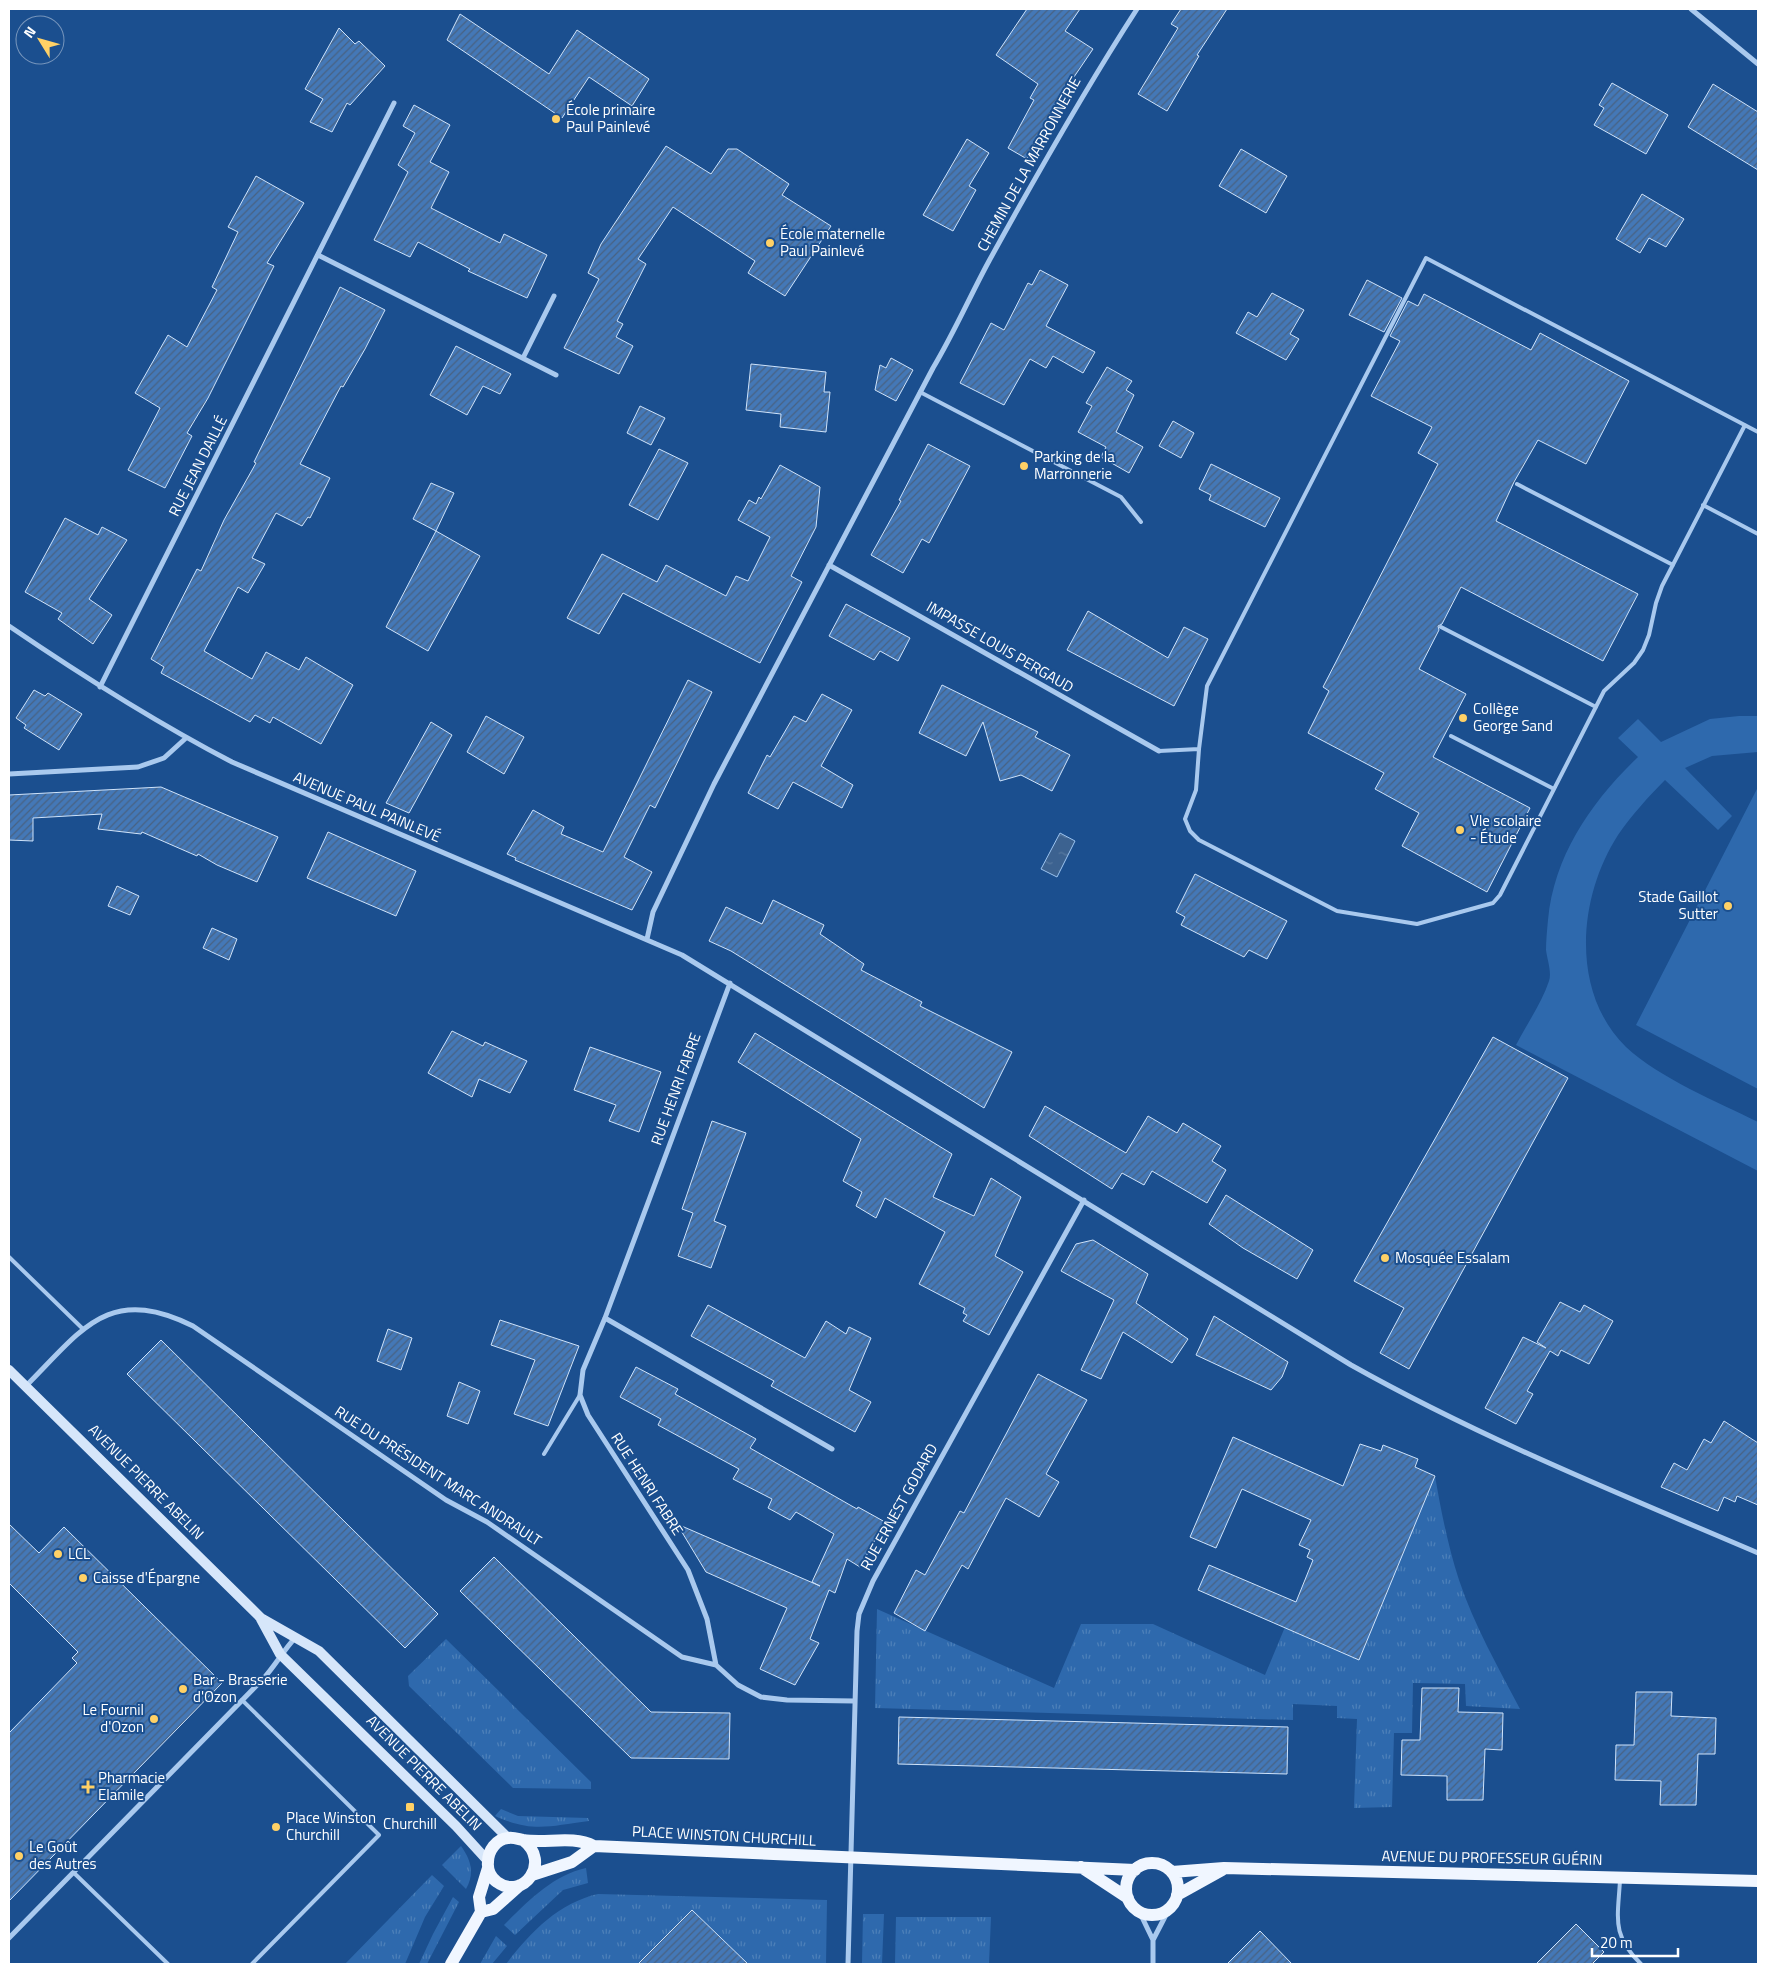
<svg xmlns="http://www.w3.org/2000/svg" width="1767" height="1973" font-family="'Titillium Web',sans-serif">
<style>
.grass{fill:url(#grass-tufts)}
.pitch{fill:#2e69ad}
.water{fill:url(#water-ripples);stroke:#9cc4f0}
.building{fill:url(#building-hatch);stroke:#cfe3fa}
.lines{fill:none;stroke-linecap:round;stroke-linejoin:round}
.service{stroke:#a9c9ee;stroke-width:4}
.minor{stroke:#a9c9ee;stroke-width:5}
.secondary{stroke:#d6e6fa;stroke-width:10}
.primary{stroke:#f0f6ff;stroke-width:12}
.poi-dot{fill:#ffd166;stroke:#1b4f8f;stroke-width:2}
.labels{text-anchor:middle;stroke-width:4;stroke-linejoin:round;paint-order:stroke}
.poi-label{font-size:15px;fill:#fff;stroke:#1b4f8f;text-anchor:start}
.street-label{font-size:15px;fill:#fff;stroke:#1b4f8f}
</style>
<defs>
<pattern id="grass-tufts" width="24" height="20" patternUnits="userSpaceOnUse" patternTransform="scale(1.25)"><rect width="24" height="20" fill="#2e69ad"/><path d="M3 7l-1-3M5 7V3M7 7l1-3M15 17l-1-3M17 17v-4M19 17l1-3" fill="none" stroke="#4d80b9"/></pattern>
<pattern id="water-ripples" width="26" height="14" patternUnits="userSpaceOnUse" patternTransform="scale(1.25)"><rect width="26" height="14" fill="#3c6290"/><path d="M2 4q2-2 4 0t4 0M15 11q2-2 4 0t4 0" fill="none" stroke="#597aa1"/></pattern>
<pattern id="building-hatch" width="6" height="6" patternUnits="userSpaceOnUse" patternTransform="scale(1.25)"><rect width="6" height="6" fill="#4478b7"/><path d="M-1 1l2-2M0 6l6-6M5 7l2-2" fill="none" stroke="#486282"/></pattern>
</defs>
<rect width="100%" height="100%" fill="#1b4f8f"/>
<path class="grass" d="M 1435,1476 C 1441,1511 1448,1546 1459,1580 C 1474,1625 1498,1667 1520,1709 L 1466,1706 L 1465,1684 L 1413,1683 L 1412,1733 L 1394,1733 L 1392,1807 L 1354,1808 L 1357,1719 L 1337,1718 L 1337,1706 L 1293,1704 L 1293,1720 L 875,1708 L 877,1609 L 1054,1688 L 1081,1624 L 1153,1624 L 1265,1675 L 1285,1627 L 1359,1659 Z
M 446,1639 L 591,1782 L 591,1789 L 513,1788 L 409,1686 L 408,1676 Z
M 501,1809 L 518,1816 L 588,1818 L 589,1821 C 549,1826 533,1833 495,1816 Z
M 461,1846 C 471,1860 475,1873 466,1889 L 442,1865 Z
M 586,1868 L 588,1883 L 563,1890 L 515,1935 L 504,1925 C 527,1902 553,1875 586,1868 Z
M 432,1875 L 444,1886 L 425,1917 L 405,1964 L 345,1964 Z
M 598,1894 L 827,1900 L 826,1964 L 740,1964 L 744,1960 L 692,1910 L 640,1962 L 642,1964 L 506,1964 C 530,1933 558,1903 598,1894 Z
M 453,1897 L 459,1902 L 427,1964 L 419,1964 L 433,1934 Z
M 863,1914 L 884,1914 L 882,1964 L 862,1964 Z
M 896,1917 L 991,1917 L 989,1964 L 895,1964 Z
M 496,1936 L 507,1946 L 492,1964 L 480,1964 Z"/>
<path class="pitch" d="M 1739,716 L 1758,716 L 1758,752 L 1712,756 L 1685,768 L 1732,816 L 1718,830 L 1665,780 C 1648,797 1632,815 1618,835 C 1578,897 1570,992 1626,1047 C 1659,1078 1718,1102 1758,1122 L 1758,1171 L 1516,1045 C 1527,1024 1542,1002 1549,981 C 1552,972 1547,959 1546,950 C 1546,941 1547,930 1548,920 C 1554,855 1592,801 1638,757 L 1618,738 L 1638,719 L 1661,742 L 1710,719 Z
M 1758,787 L 1758,1089 L 1636,1025 Z"/>
<path class="water" d="M 1060,833 L 1075,841 L 1057,877 L 1041,869 Z"/>
<path class="building" d="M 1027,9 L 1080,9 L 1065,31 L 1093,49 L 1061,96 L 1027,159 L 1008,148 L 1034,100 L 1030,98 L 1038,84 L 996,55 Z
M 1181,9 L 1227,9 L 1197,55 L 1199,56 L 1167,111 L 1138,94 L 1178,28 L 1171,24 Z
M 460,14 L 549,74 L 577,30 L 649,79 L 632,106 L 589,77 L 562,118 L 447,40 Z
M 339,28 L 355,44 L 359,41 L 385,66 L 350,105 L 347,103 L 332,132 L 310,122 L 323,99 L 305,89 Z
M 1612,83 L 1668,115 L 1646,154 L 1594,125 L 1604,108 L 1599,105 Z
M 1713,84 L 1758,112 L 1758,170 L 1688,127 Z
M 414,105 L 450,125 L 430,162 L 449,172 L 431,208 L 500,243 L 504,234 L 547,255 L 527,298 L 468,271 L 470,269 L 418,242 L 410,257 L 374,240 L 408,172 L 398,165 L 415,133 L 403,126 Z
M 967,139 L 989,153 L 969,186 L 976,190 L 953,231 L 923,215 Z
M 666,146 L 711,174 L 728,149 L 737,149 L 789,184 L 782,195 L 831,226 L 785,296 L 748,273 L 755,261 L 673,207 L 638,259 L 646,264 L 617,321 L 623,324 L 616,337 L 633,346 L 619,374 L 564,348 L 599,279 L 588,273 L 601,244 Z
M 1241,149 L 1287,176 L 1266,213 L 1219,186 Z
M 256,176 L 304,203 L 267,263 L 274,266 L 208,398 L 187,433 L 192,436 L 165,488 L 128,470 L 160,408 L 135,393 L 168,335 L 187,347 L 217,290 L 212,287 L 238,232 L 228,227 Z
M 1642,194 L 1684,219 L 1666,247 L 1649,238 L 1640,253 L 1616,239 Z
M 1040,270 L 1068,285 L 1046,326 L 1095,352 L 1083,373 L 1053,356 L 1046,368 L 1030,359 L 1004,405 L 960,383 L 991,323 L 1004,330 L 1028,283 L 1032,285 Z
M 1367,280 L 1402,298 L 1384,332 L 1349,315 Z
M 340,287 L 385,310 L 365,349 L 343,387 L 341,386 L 300,464 L 330,478 L 310,518 L 308,517 L 302,526 L 276,513 L 252,558 L 265,564 L 248,593 L 238,587 L 204,651 L 252,679 L 266,652 L 299,670 L 306,657 L 353,685 L 321,744 L 273,717 L 270,723 L 255,715 L 250,722 L 161,673 L 164,667 L 151,659 L 197,569 L 201,571 L 224,520 L 256,463 L 254,462 Z
M 1272,293 L 1304,310 L 1290,334 L 1299,339 L 1286,360 L 1236,333 L 1248,312 L 1257,317 Z
M 1424,294 L 1531,350 L 1540,333 L 1629,381 L 1586,464 L 1538,440 L 1514,482 L 1496,521 L 1638,594 L 1603,661 L 1461,587 L 1442,624 L 1438,626 L 1439,630 L 1419,669 L 1466,694 L 1433,757 L 1530,808 L 1487,892 L 1402,846 L 1419,813 L 1375,789 L 1384,773 L 1308,733 L 1329,691 L 1323,687 L 1438,464 L 1418,453 L 1432,427 L 1371,396 L 1400,341 L 1390,336 L 1408,301 L 1418,306 Z
M 456,346 L 511,374 L 500,394 L 483,386 L 467,415 L 430,395 Z
M 891,358 L 913,370 L 896,401 L 875,390 L 880,365 L 886,368 Z
M 751,364 L 826,372 L 824,392 L 830,392 L 826,432 L 780,427 L 781,414 L 746,410 Z
M 1107,367 L 1132,381 L 1126,390 L 1134,395 L 1116,432 L 1143,447 L 1129,473 L 1101,457 L 1106,447 L 1078,432 L 1092,406 L 1086,403 Z
M 640,406 L 665,418 L 651,445 L 627,433 Z
M 1173,421 L 1194,433 L 1181,458 L 1159,446 Z
M 928,444 L 970,466 L 929,543 L 922,539 L 903,573 L 871,555 L 901,501 L 899,500 Z
M 659,449 L 688,463 L 658,520 L 629,505 Z
M 1211,464 L 1280,498 L 1265,527 L 1209,500 L 1211,495 L 1199,489 Z
M 780,465 L 820,487 L 816,527 L 791,576 L 802,582 L 760,663 L 623,593 L 599,634 L 567,618 L 602,554 L 657,582 L 666,565 L 726,596 L 736,576 L 748,581 L 770,537 L 738,520 L 749,500 L 756,504 L 759,497 L 761,499 Z
M 431,483 L 454,493 L 436,531 L 413,519 Z
M 65,518 L 98,535 L 102,527 L 127,540 L 89,599 L 112,615 L 93,644 L 58,619 L 62,613 L 25,592 Z
M 436,531 L 480,556 L 428,651 L 386,627 Z
M 846,604 L 910,638 L 898,661 L 880,651 L 874,660 L 829,636 Z
M 1088,611 L 1168,658 L 1184,627 L 1208,639 L 1174,706 L 1067,650 Z
M 688,680 L 712,692 L 655,808 L 650,805 L 624,857 L 652,872 L 632,910 L 515,860 L 516,858 L 507,854 L 533,810 L 564,827 L 561,834 L 603,852 Z
M 942,685 L 1038,732 L 1035,737 L 1070,755 L 1052,791 L 1021,775 L 1000,781 L 983,722 L 966,756 L 919,733 Z
M 34,690 L 45,696 L 48,693 L 82,714 L 59,750 L 24,728 L 26,725 L 16,718 Z
M 822,694 L 852,710 L 821,766 L 853,785 L 842,808 L 793,782 L 778,809 L 748,793 L 767,755 L 770,757 L 794,716 L 806,722 Z
M 486,716 L 524,737 L 504,774 L 467,752 Z
M 431,722 L 452,735 L 409,813 L 386,803 Z
M 161,787 L 278,837 L 257,882 L 217,865 L 198,854 L 197,856 L 142,832 L 141,834 L 98,829 L 102,814 L 33,818 L 33,841 L 9,840 L 9,795 Z
M 328,832 L 416,871 L 396,916 L 307,878 Z
M 1195,874 L 1287,921 L 1267,959 L 1249,950 L 1244,957 L 1181,925 L 1185,917 L 1176,912 Z
M 117,886 L 139,896 L 130,915 L 108,906 Z
M 773,900 L 824,925 L 820,934 L 864,964 L 861,970 L 922,1002 L 920,1006 L 1012,1052 L 984,1108 L 731,951 L 709,941 L 726,907 L 762,924 Z
M 212,928 L 237,939 L 229,960 L 203,948 Z
M 452,1031 L 483,1046 L 485,1042 L 527,1061 L 510,1093 L 479,1079 L 472,1097 L 428,1073 Z
M 755,1033 L 952,1154 L 933,1197 L 974,1216 L 991,1178 L 1021,1197 L 995,1256 L 1023,1272 L 989,1335 L 963,1321 L 967,1315 L 963,1313 L 965,1308 L 919,1284 L 945,1232 L 885,1198 L 876,1218 L 856,1206 L 862,1192 L 843,1181 L 861,1139 L 738,1062 Z
M 1493,1037 L 1568,1078 L 1409,1369 L 1380,1353 L 1404,1308 L 1354,1281 Z
M 590,1047 L 661,1072 L 639,1132 L 609,1121 L 616,1105 L 574,1090 Z
M 1045,1106 L 1126,1153 L 1148,1116 L 1177,1133 L 1183,1123 L 1221,1146 L 1212,1161 L 1226,1170 L 1207,1203 L 1152,1171 L 1144,1185 L 1122,1173 L 1112,1189 L 1029,1136 Z
M 712,1121 L 746,1133 L 714,1221 L 726,1226 L 711,1268 L 678,1256 L 693,1213 L 682,1209 Z
M 1226,1195 L 1313,1250 L 1297,1279 L 1243,1248 L 1209,1224 Z
M 1093,1240 L 1148,1274 L 1136,1303 L 1188,1339 L 1172,1363 L 1123,1332 L 1101,1379 L 1081,1370 L 1114,1300 L 1061,1271 L 1076,1244 Z
M 1560,1302 L 1580,1312 L 1584,1305 L 1613,1321 L 1589,1364 L 1561,1350 L 1558,1356 L 1550,1351 L 1527,1391 L 1533,1394 L 1516,1424 L 1485,1408 L 1523,1337 L 1546,1348 L 1537,1342 Z
M 708,1305 L 805,1358 L 826,1321 L 846,1334 L 849,1327 L 871,1338 L 849,1390 L 871,1402 L 855,1432 L 771,1386 L 774,1381 L 691,1336 Z
M 1214,1316 L 1288,1362 L 1282,1377 L 1271,1390 L 1196,1355 Z
M 500,1320 L 579,1346 L 548,1426 L 514,1414 L 535,1360 L 491,1345 Z
M 388,1329 L 412,1338 L 401,1370 L 377,1361 Z
M 161,1340 L 438,1614 L 405,1648 L 127,1374 Z
M 636,1367 L 678,1389 L 675,1394 L 756,1439 L 750,1448 L 857,1509 L 858,1507 L 885,1522 L 860,1567 L 847,1559 L 835,1593 L 829,1590 L 810,1639 L 819,1643 L 795,1685 L 760,1669 L 787,1608 L 706,1572 L 677,1524 L 820,1586 L 812,1582 L 834,1534 L 796,1512 L 790,1520 L 768,1508 L 772,1499 L 733,1479 L 739,1469 L 658,1425 L 661,1419 L 620,1397 Z
M 1038,1374 L 1087,1400 L 1046,1474 L 1059,1482 L 1039,1517 L 1006,1498 L 968,1569 L 962,1565 L 925,1631 L 894,1613 L 916,1570 L 925,1575 L 960,1511 L 964,1513 Z
M 459,1382 L 480,1391 L 468,1424 L 447,1416 Z
M 1724,1421 L 1758,1443 L 1758,1505 L 1737,1496 L 1735,1502 L 1724,1497 L 1718,1511 L 1661,1487 L 1674,1463 L 1687,1470 L 1704,1439 L 1711,1443 Z
M 1233,1437 L 1343,1486 L 1360,1444 L 1381,1451 L 1383,1445 L 1418,1459 L 1415,1467 L 1435,1476 L 1359,1660 L 1198,1590 L 1209,1565 L 1296,1602 L 1313,1560 L 1307,1557 L 1310,1550 L 1299,1545 L 1311,1520 L 1242,1489 L 1216,1548 L 1190,1537 Z
M 9,1524 L 39,1553 L 64,1527 L 222,1683 L 9,1901 L 9,1733 L 77,1663 L 72,1658 L 78,1652 L 9,1583 Z
M 494,1557 L 651,1712 L 730,1713 L 729,1759 L 631,1758 L 460,1591 Z
M 1422,1688 L 1459,1688 L 1458,1712 L 1503,1713 L 1502,1750 L 1485,1749 L 1483,1800 L 1447,1800 L 1447,1776 L 1401,1775 L 1402,1740 L 1420,1740 Z
M 1636,1692 L 1672,1692 L 1671,1716 L 1716,1718 L 1715,1754 L 1698,1754 L 1696,1805 L 1660,1805 L 1661,1781 L 1615,1780 L 1616,1745 L 1634,1745 Z
M 899,1717 L 1288,1727 L 1287,1774 L 898,1764 Z
M 692,1910 L 748,1964 L 638,1964 Z
M 1576,1924 L 1604,1952 L 1592,1964 L 1536,1964 Z
M 1260,1931 L 1292,1964 L 1227,1964 Z"/>
<g class="lines">
<path class="service" d="M 920,392 L 1121,497 L 1141,522
M 1517,484 L 1673,565
M 1703,505 L 1758,534
M 1441,627 L 1596,707
M 1451,736 L 1554,789
M 1199,749 L 1196,790 L 1185,819 L 1190,831 L 1199,840 L 1337,911 L 1417,924 L 1493,903 L 1500,895 L 1604,691 L 1634,663 L 1643,650 L 1649,635 L 1656,603 L 1662,586 L 1745,425
M 1159,751 L 1199,749 L 1207,686 L 1426,258 L 1758,432
M 9,1257 L 83,1329
M 544,1454 L 580,1395
M 242,1700 L 379,1835 L 252,1964
M 73,1872 L 168,1964
M 1620,1880 C 1618,1918 1611,1935 1641,1964"/>
<path class="minor" d="M 1691,9 L 1758,64
M 318,255 L 556,375
M 523,358 L 554,296
M 829,565 L 1159,751
M 9,626 C 81,675 155,722 232,762 L 682,955 L 1351,1365 C 1483,1439 1620,1494 1758,1553
M 100,687 L 394,103
M 9,774 L 138,767 L 164,758 L 186,738
M 647,939 L 653,912 L 714,784 L 933,368 C 954,333 970,296 989,261 C 1037,174 1084,91 1137,9
M 605,1318 L 832,1449
M 26,1386 C 82,1330 108,1284 193,1326 L 446,1500 L 487,1522 L 682,1657 L 716,1665 L 738,1685 L 761,1697 L 787,1700 L 854,1701
M 716,1665 L 707,1619 L 688,1570 L 588,1415 L 580,1395 L 583,1370 L 605,1318 L 730,983
M 1139,1911 L 1153,1940 L 1153,1964
M 9,1938 L 263,1679 C 275,1666 283,1651 295,1638
M 1153,1940 L 1169,1909
M 848,1964 L 857,1631 L 859,1614 L 873,1581 L 1084,1200"/>
<path class="secondary" d="M 9,1370 L 261,1618 L 319,1651 L 508,1838
M 261,1619 L 280,1654 L 456,1826 L 487,1860"/>
<path class="primary" d="M 523,1840 C 552,1862 523,1901 497,1882 C 491,1878 487,1870 488,1862 C 488,1851 496,1839 508,1838 C 513,1837 518,1839 523,1840 C 546,1844 572,1835 594,1846 L 1135,1870
M1126 1889a26 26 0 1 1 52 0a26 26 0 1 1-52 0Z
M 1081,1867 L 1128,1898
M 1172,1872 L 1224,1868 L 1758,1881
M 532,1875 L 572,1862 L 594,1846
M 1177,1895 L 1222,1870
M 481,1912 L 479,1897 L 488,1868
M 451,1964 L 481,1912 L 493,1909 L 520,1885"/>
</g>
<g class="poi-dot">
<circle cx="556" cy="119" r="5"/>
<circle cx="770" cy="243" r="5"/>
<circle cx="1024" cy="466" r="5"/>
<circle cx="1463" cy="718" r="5"/>
<circle cx="1460" cy="830" r="5"/>
<circle cx="1728" cy="906" r="5"/>
<circle cx="1385" cy="1258" r="5"/>
<circle cx="58" cy="1554" r="5"/>
<circle cx="83" cy="1578" r="5"/>
<circle cx="183" cy="1689" r="5"/>
<circle cx="154" cy="1719" r="5"/>
<path d="M85.5 1779.5h5v5h5v5h-5v5h-5v-5h-5v-5h5z"/>
<rect x="405" y="1802" width="10" height="10" rx="2.5"/>
<circle cx="276" cy="1827" r="5"/>
<circle cx="19" cy="1856" r="5"/>
</g>
<g class="labels">
<g class="poi-label">
<text x="566" y="115">École primaire<tspan x="566" dy="17">Paul Painlevé</tspan></text>
<text x="780" y="239">École maternelle<tspan x="780" dy="17">Paul Painlevé</tspan></text>
<text x="1034" y="462">Parking de la<tspan x="1034" dy="17">Marronnerie</tspan></text>
<text x="1473" y="714">Collège<tspan x="1473" dy="17">George Sand</tspan></text>
<text x="1470" y="826">VIe scolaire<tspan x="1470" dy="17">- Étude</tspan></text>
<text x="1718" y="902" text-anchor="end">Stade Gaillot<tspan x="1718" dy="17">Sutter</tspan></text>
<text x="1395" y="1263">Mosquée Essalam</text>
<text x="68" y="1559">LCL</text>
<text x="93" y="1583">Caisse d'Épargne</text>
<text x="193" y="1685">Bar - Brasserie<tspan x="193" dy="17">d'Ozon</tspan></text>
<text x="144" y="1715" text-anchor="end">Le Fournil<tspan x="144" dy="17">d'Ozon</tspan></text>
<text x="98" y="1783">Pharmacie<tspan x="98" dy="17">Elamile</tspan></text>
<text x="286" y="1823">Place Winston<tspan x="286" dy="17">Churchill</tspan></text>
<text x="410" y="1829" text-anchor="middle">Churchill</text>
<text x="29" y="1852">Le Goût<tspan x="29" dy="17">des Autres</tspan></text>
</g>
<g class="street-label">
<text transform="translate(1029 164) rotate(-61)" y="5">CHEMIN DE LA MARRONNERIE</text>
<text transform="translate(198 466) rotate(-63)" y="5">RUE JEAN DAILLÉ</text>
<text transform="translate(1000 647) rotate(30)" y="5">IMPASSE LOUIS PERGAUD</text>
<text transform="translate(367 807) rotate(23)" y="5">AVENUE PAUL PAINLEVÉ</text>
<text transform="translate(676 1089) rotate(-70)" y="5">RUE HENRI FABRE</text>
<text transform="translate(438 1476) rotate(33)" y="5">RUE DU PRÉSIDENT MARC ANDRAULT</text>
<text transform="translate(146 1482) rotate(45)" y="5">AVENUE PIERRE ABELIN</text>
<text transform="translate(647 1484) rotate(57)" y="5">RUE HENRI FABRE</text>
<text transform="translate(899 1507) rotate(-61)" y="5">RUE ERNEST GODARD</text>
<text transform="translate(424 1773) rotate(45)" y="5">AVENUE PIERRE ABELIN</text>
<text transform="translate(724 1836) rotate(3)" y="5">PLACE WINSTON CHURCHILL</text>
<text transform="translate(1492 1858) rotate(1)" y="5">AVENUE DU PROFESSEUR GUÉRIN</text>
</g>
</g>
<rect width="1767" height="1973" fill="none" stroke="#ffffff" stroke-width="20"/>
<g transform="translate(40 40) rotate(307)"><circle r="24" fill="#1b4f8f" stroke="#7695bc"/>
<path d="M0-4L9 19L0 12L-9 19Z" fill="#ffd166"/>
<text y="-8" font-size="14" font-weight="bold" text-anchor="middle" fill="#ffffff">N</text>
</g>
<path d="M1592 1948v8h86v-8" fill="none" stroke="#ffffff" stroke-width="2.5"/>
<text x="1600" y="1948" font-size="15" fill="#ffffff" stroke="#1b4f8f" stroke-width="4" paint-order="stroke">20 m</text>
</svg>
